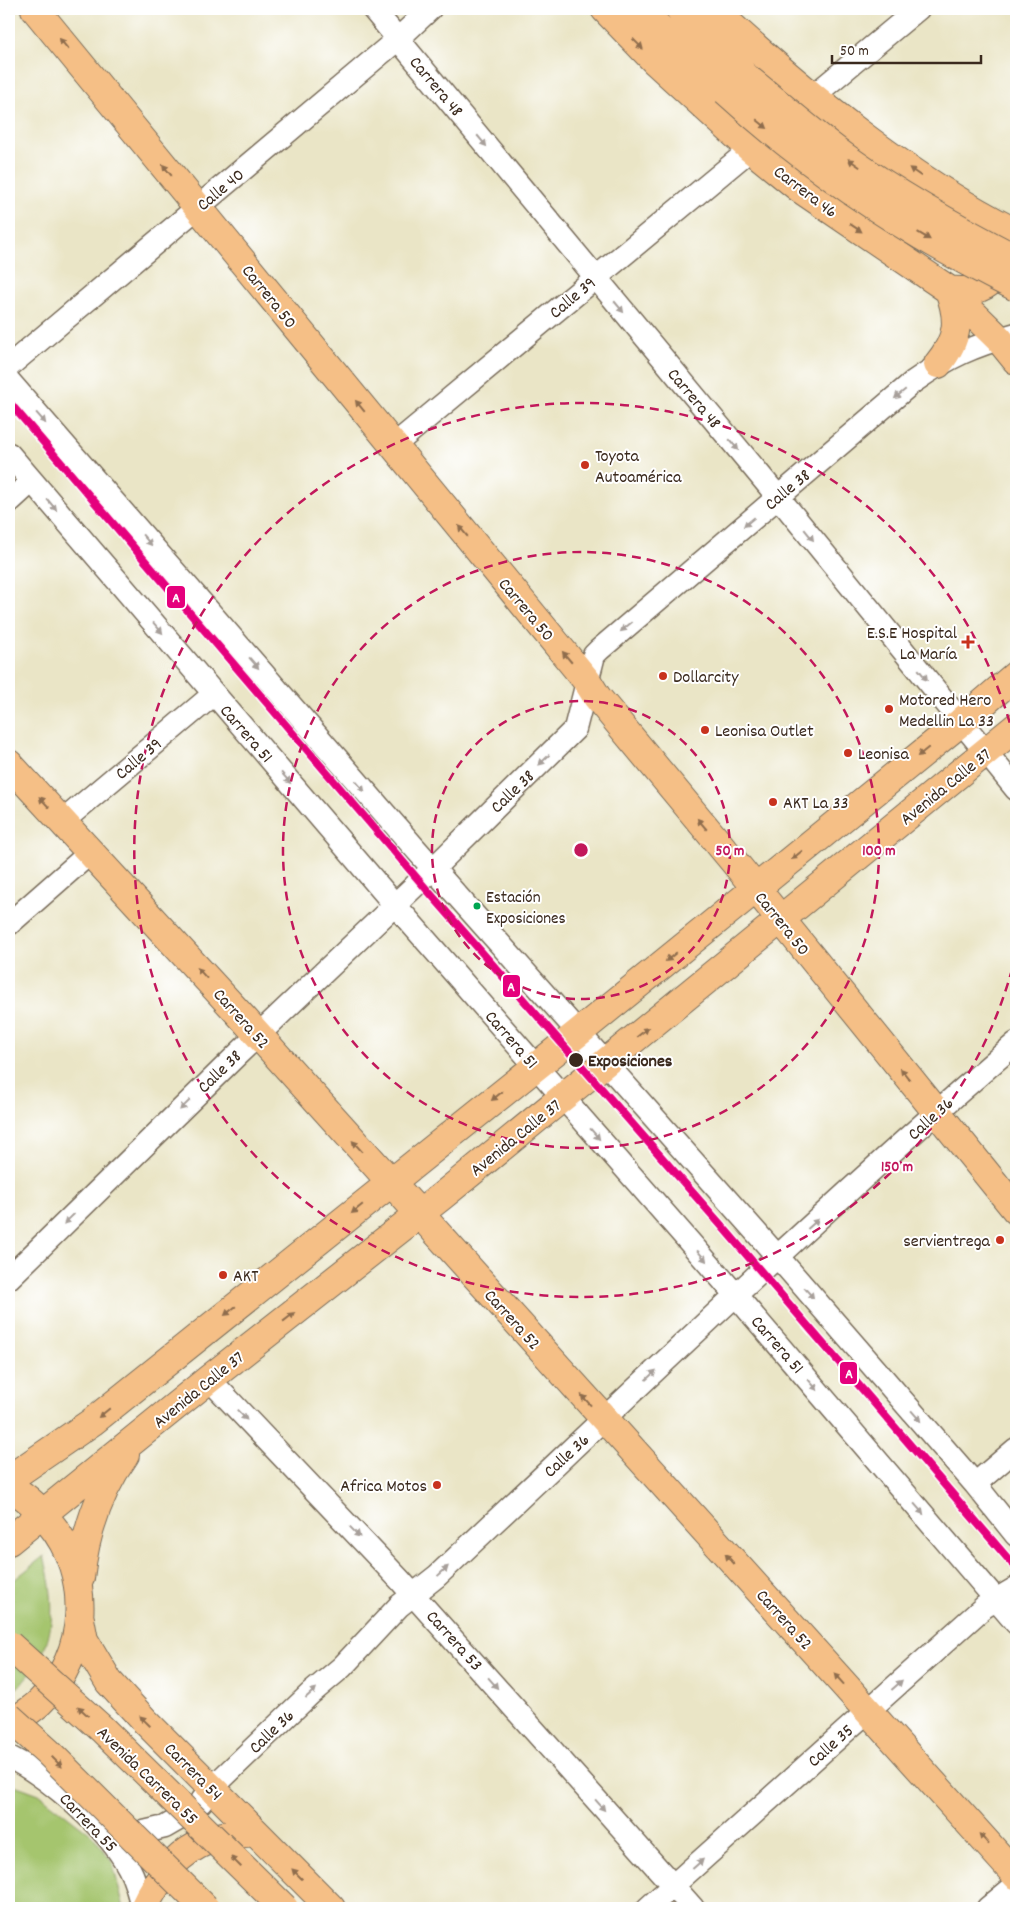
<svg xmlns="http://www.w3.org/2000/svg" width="1025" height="1917" font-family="Dekko,sans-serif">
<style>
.green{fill:#a5c56e;stroke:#707846}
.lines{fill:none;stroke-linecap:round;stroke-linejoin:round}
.minor-casing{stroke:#786b59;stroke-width:25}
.major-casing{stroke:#786b59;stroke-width:30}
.minor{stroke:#fff;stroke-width:22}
.major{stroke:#f5bf86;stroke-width:28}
.major-bridge-casing{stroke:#786b59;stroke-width:30;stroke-linecap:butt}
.major-bridge{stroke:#f5bf86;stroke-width:28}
.metro-1-casing{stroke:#fff;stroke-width:11}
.metro-1{stroke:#e5007d;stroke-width:8}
.oneway{fill:#8f6d4d}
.oneway2{fill:#a79f9a}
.ring{fill:none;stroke:#c2185b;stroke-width:2.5;stroke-dasharray:9 6}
.poi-dot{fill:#c8321e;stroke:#fff;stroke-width:2}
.bus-dot{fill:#00a651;stroke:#fff;stroke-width:2}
.stop-dot{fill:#3b2a1e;stroke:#fff;stroke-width:2}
.labels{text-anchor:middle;stroke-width:4;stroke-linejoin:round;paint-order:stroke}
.bus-label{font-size:17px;fill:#3b2a1e;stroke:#fff;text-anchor:start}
.street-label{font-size:18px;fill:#3b2a1e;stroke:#fff}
.poi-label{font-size:18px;fill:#3b2a1e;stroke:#fff;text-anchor:start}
.stop-label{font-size:18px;font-weight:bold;fill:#3b2a1e;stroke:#fff;text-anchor:start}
.centre{fill:#c2185b;stroke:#fff;stroke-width:2.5}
.ring-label{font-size:15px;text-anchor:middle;font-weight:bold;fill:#c2185b;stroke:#fff;stroke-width:4;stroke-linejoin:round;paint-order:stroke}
.line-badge{stroke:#fff;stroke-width:2}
.badge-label{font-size:14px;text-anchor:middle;font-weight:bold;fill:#fff}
</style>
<rect width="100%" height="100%" fill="#fff"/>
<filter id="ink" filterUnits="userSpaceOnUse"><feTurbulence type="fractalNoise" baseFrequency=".02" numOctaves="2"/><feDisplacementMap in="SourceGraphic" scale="10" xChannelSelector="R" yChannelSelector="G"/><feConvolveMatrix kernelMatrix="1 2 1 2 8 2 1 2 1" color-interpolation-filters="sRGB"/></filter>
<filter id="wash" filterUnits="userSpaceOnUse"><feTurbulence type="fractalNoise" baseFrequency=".0096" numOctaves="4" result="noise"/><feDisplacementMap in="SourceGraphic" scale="20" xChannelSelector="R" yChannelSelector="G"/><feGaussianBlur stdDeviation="1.12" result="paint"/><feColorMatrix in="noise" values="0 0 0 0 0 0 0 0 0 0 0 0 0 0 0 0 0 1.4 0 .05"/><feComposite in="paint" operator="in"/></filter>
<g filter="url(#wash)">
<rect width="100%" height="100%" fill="#eae5c6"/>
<path class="green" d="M 44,1556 C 54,1595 58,1635 33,1670 C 25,1680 20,1687 9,1694 L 9,1584 Z
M 9,1783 L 39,1794 L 92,1835 L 112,1861 L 124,1908 L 9,1908 Z"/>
</g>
<g filter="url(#ink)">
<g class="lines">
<g class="minor-casing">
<path id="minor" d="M 373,9 L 788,509 L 1016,789
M 812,97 L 918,9
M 9,366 L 398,39 L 430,9
M 9,381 L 413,846 L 777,1256 L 975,1484 L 1016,1535
M 393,446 L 751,149
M 9,454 L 395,905 L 721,1278 L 1016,1623
M 9,502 L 32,481
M 63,821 L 214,694
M 9,924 L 91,852
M 9,1278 L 237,1055 L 441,861 L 575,729 L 594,655 L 599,650 L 913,382 C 950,356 973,346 1016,334
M 209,1379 L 399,1579 L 693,1908
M 975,1484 L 1016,1449
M 9,1757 C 48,1776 109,1829 129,1868 C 136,1881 139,1894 142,1908
M 105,1834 L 144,1832 L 165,1827 L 184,1816 L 201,1802 L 212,1788 L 310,1694 L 342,1667 L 399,1606 L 437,1576 C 628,1397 817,1214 1016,1043
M 648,1908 L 984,1607 L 1016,1588
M 988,1908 L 1016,1885"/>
</g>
<g class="major-casing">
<path id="major" d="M 35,9 L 587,681 L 597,697 L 740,869 L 1016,1210
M 605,9 L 656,62 L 751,149 L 799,188 L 949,290 L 999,339 L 1016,360
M 639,9 L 726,91
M 680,9 L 748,79
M 713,9 C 805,94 904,176 1016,233
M 949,290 C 977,294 998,285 1004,256
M 938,364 C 959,338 960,320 949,290
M 9,764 L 243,1018 L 1016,1875
M 9,1479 L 92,1422 L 578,1033 L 961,722 L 1016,675
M 9,1488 C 24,1494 39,1509 49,1522 C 93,1574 89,1655 40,1702 C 31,1711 20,1717 9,1724
M 9,1541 L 209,1379 L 442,1196 L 1016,727
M 80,1578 C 85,1534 99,1491 125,1455
M 80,1619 L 84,1640 L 109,1682 L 144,1720 L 331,1908
M 144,1908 C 157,1879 178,1852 209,1840 C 223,1834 240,1834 255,1832"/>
</g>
<use href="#minor" class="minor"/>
<use href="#major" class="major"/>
<g class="major-bridge-casing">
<path id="major-bridge" d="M 748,79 C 782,106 814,135 849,160 C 902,198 958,229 1016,259
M 726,91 C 812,170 911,235 1016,287
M 9,1645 L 102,1729 L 284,1908
M 9,1717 L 48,1752 L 205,1908"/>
</g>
<use href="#major-bridge" class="major-bridge"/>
<g class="metro-1-casing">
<path id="metro-1" d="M 9,402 L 428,891 L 721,1225 L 1016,1568"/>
</g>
<use href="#metro-1" class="metro-1"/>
</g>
<defs><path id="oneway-solid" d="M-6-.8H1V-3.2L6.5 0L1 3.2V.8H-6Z" transform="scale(1.25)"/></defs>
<g class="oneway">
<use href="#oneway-solid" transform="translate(64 44) rotate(-129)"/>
<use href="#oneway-solid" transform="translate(638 44) rotate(45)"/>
<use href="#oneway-solid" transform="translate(762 124) rotate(39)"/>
<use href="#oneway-solid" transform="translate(854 163) rotate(-145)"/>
<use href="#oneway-solid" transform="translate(167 170) rotate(-129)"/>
<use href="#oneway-solid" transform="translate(915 172) rotate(-145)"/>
<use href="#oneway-solid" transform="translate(856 228) rotate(34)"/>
<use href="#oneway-solid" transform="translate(924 236) rotate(31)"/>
<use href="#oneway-solid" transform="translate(360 406) rotate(-129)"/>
<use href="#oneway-solid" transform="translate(463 531) rotate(-130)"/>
<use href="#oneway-solid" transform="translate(567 657) rotate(-130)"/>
<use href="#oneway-solid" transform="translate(923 752) rotate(141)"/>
<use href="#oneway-solid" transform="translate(44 802) rotate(-133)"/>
<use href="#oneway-solid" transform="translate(702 824) rotate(-130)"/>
<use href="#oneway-solid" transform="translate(797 855) rotate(141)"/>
<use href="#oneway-solid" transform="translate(671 957) rotate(141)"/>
<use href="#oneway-solid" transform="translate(202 973) rotate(-132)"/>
<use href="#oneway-solid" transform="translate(643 1032) rotate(-39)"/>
<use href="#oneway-solid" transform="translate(905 1074) rotate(-129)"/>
<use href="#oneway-solid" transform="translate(497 1096) rotate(141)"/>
<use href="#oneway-solid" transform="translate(357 1146) rotate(-132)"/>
<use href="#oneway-solid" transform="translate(357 1209) rotate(141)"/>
<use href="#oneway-solid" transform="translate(230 1311) rotate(141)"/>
<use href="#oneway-solid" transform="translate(289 1317) rotate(-38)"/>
<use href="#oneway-solid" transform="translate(586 1400) rotate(-132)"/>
<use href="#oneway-solid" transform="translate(104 1413) rotate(141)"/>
<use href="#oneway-solid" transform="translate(730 1559) rotate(-132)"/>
<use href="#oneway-solid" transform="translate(839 1679) rotate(-132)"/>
<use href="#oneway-solid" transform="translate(83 1711) rotate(-137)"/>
<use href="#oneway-solid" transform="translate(145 1721) rotate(-135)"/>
<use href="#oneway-solid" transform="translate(57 1762) rotate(45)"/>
<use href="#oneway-solid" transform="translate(984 1839) rotate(-132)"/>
<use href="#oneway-solid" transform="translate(236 1862) rotate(-135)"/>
<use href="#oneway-solid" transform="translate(297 1874) rotate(-135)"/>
</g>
<g class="oneway2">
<use href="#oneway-solid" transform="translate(482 141) rotate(50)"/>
<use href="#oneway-solid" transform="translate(619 307) rotate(50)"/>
<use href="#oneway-solid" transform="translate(900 394) rotate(140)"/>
<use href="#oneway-solid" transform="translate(41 418) rotate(49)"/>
<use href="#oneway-solid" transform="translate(734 445) rotate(50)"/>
<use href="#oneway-solid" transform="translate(52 505) rotate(50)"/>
<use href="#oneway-solid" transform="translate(749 522) rotate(140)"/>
<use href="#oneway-solid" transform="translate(809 535) rotate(51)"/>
<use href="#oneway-solid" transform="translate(147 540) rotate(49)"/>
<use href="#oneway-solid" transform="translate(626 627) rotate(140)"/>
<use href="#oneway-solid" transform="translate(158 628) rotate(49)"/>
<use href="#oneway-solid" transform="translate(254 663) rotate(49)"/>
<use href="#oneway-solid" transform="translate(923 675) rotate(51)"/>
<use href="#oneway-solid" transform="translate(544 760) rotate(136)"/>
<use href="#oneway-solid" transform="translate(286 778) rotate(49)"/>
<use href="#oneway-solid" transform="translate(360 786) rotate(49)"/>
<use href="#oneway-solid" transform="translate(185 1105) rotate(136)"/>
<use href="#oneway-solid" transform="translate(595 1134) rotate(49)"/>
<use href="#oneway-solid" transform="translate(69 1219) rotate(136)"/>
<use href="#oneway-solid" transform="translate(813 1224) rotate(-42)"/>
<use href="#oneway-solid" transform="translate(702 1256) rotate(49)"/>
<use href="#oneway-solid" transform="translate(809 1293) rotate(49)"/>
<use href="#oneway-solid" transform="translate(651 1375) rotate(-43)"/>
<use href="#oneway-solid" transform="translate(813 1385) rotate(49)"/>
<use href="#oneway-solid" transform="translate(242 1415) rotate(46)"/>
<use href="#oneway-solid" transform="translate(916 1416) rotate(49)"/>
<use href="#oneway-solid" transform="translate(919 1509) rotate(49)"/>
<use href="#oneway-solid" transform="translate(355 1532) rotate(46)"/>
<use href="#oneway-solid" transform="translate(443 1571) rotate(-43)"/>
<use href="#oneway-solid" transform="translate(493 1683) rotate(49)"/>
<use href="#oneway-solid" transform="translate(897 1685) rotate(-42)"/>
<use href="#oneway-solid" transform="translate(311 1693) rotate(-42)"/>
<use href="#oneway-solid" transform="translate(600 1805) rotate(49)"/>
<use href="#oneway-solid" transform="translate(698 1864) rotate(-42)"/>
</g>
</g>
<g class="ring">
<circle cx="581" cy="850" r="149"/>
<circle cx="581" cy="850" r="298"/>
<path d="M1016 954A447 447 0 1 1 1016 746"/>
</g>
<g class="poi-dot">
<circle cx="585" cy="465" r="5"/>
<path d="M965.5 634.5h5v5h5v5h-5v5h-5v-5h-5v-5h5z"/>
<circle cx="663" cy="676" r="5"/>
<circle cx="889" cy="709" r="5"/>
<circle cx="705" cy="730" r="5"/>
<circle cx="848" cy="753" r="5"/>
<circle cx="773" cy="802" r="5"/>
<circle cx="1000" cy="1240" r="5"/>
<circle cx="223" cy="1275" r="5"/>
<circle cx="437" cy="1485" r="5"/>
</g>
<circle class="bus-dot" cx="477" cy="906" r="4.5"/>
<circle class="stop-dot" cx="576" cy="1060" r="8"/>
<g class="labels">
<g class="bus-label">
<text x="486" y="902">Estación<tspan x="486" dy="21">Exposiciones</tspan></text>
</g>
<g class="street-label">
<text transform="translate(437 86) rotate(50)" y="6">Carrera 48</text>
<text transform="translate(220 189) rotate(-40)" y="6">Calle 40</text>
<text transform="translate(806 191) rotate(37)" y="6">Carrera 46</text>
<text transform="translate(270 296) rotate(51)" y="6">Carrera 50</text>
<text transform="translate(572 297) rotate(-40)" y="6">Calle 39</text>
<text transform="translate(695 398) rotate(50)" y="6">Carrera 48</text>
<text transform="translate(787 489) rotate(-40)" y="6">Calle 38</text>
<text transform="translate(527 609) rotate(50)" y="6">Carrera 50</text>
<text transform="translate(247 733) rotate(49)" y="6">Carrera 51</text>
<text transform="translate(138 758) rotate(-40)" y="6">Calle 39</text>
<text transform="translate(945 786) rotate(-39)" y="6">Avenida Calle 37</text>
<text transform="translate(512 791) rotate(-44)" y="6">Calle 38</text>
<text transform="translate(783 923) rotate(51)" y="6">Carrera 50</text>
<text transform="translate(242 1018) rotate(48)" y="6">Carrera 52</text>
<text transform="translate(512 1039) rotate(49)" y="6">Carrera 51</text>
<text transform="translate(219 1071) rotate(-44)" y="6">Calle 38</text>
<text transform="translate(930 1118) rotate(-42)" y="6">Calle 36</text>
<text transform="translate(515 1137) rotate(-39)" y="6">Avenida Calle 37</text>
<text transform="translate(513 1319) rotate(48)" y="6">Carrera 52</text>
<text transform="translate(778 1344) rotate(49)" y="6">Carrera 51</text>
<text transform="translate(198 1389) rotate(-39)" y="6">Avenida Calle 37</text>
<text transform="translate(566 1455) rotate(-43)" y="6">Calle 36</text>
<text transform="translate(785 1619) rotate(48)" y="6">Carrera 52</text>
<text transform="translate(455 1640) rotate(48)" y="6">Carrera 53</text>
<text transform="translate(271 1731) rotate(-44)" y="6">Calle 36</text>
<text transform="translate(830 1745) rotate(-42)" y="6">Calle 35</text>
<text transform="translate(194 1771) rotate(45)" y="6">Carrera 54</text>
<text transform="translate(148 1775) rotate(44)" y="6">Avenida Carrera 55</text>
<text transform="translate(89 1822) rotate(46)" y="6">Carrera 55</text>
</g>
<g class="poi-label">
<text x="595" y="461">Toyota<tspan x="595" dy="21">Autoamérica</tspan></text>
<text x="957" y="638" text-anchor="end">E.S.E Hospital<tspan x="957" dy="21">La María</tspan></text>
<text x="673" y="682">Dollarcity</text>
<text x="899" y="705">Motored Hero<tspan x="899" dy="21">Medellin La 33</tspan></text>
<text x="715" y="736">Leonisa Outlet</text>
<text x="858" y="759">Leonisa</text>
<text x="783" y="808">AKT La 33</text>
<text x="990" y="1246" text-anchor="end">servientrega</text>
<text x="233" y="1281">AKT</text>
<text x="427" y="1491" text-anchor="end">Africa Motos</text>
</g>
<g class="stop-label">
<text x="588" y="1066">Exposiciones</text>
</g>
</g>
<circle cx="581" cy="850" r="8" class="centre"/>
<g class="ring-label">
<text x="730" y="855">50 m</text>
<text x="879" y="855">100 m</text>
<text x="897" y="1171">150 m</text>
</g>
<g class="line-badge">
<rect x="166" y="585" width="20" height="24" rx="5" fill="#e5007d"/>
<rect x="502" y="974" width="19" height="24" rx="5" fill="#e5007d"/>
<rect x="839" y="1361" width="19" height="24" rx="5" fill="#e5007d"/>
</g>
<g class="badge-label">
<text x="176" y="602">A</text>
<text x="511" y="991">A</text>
<text x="849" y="1378">A</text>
</g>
<rect width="1025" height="1917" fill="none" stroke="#fff" stroke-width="30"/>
<path d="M832 55v8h149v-8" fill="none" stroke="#3b2a1e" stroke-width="2.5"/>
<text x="840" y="55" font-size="15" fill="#3b2a1e" stroke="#ffffff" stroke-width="4" paint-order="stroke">50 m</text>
</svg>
